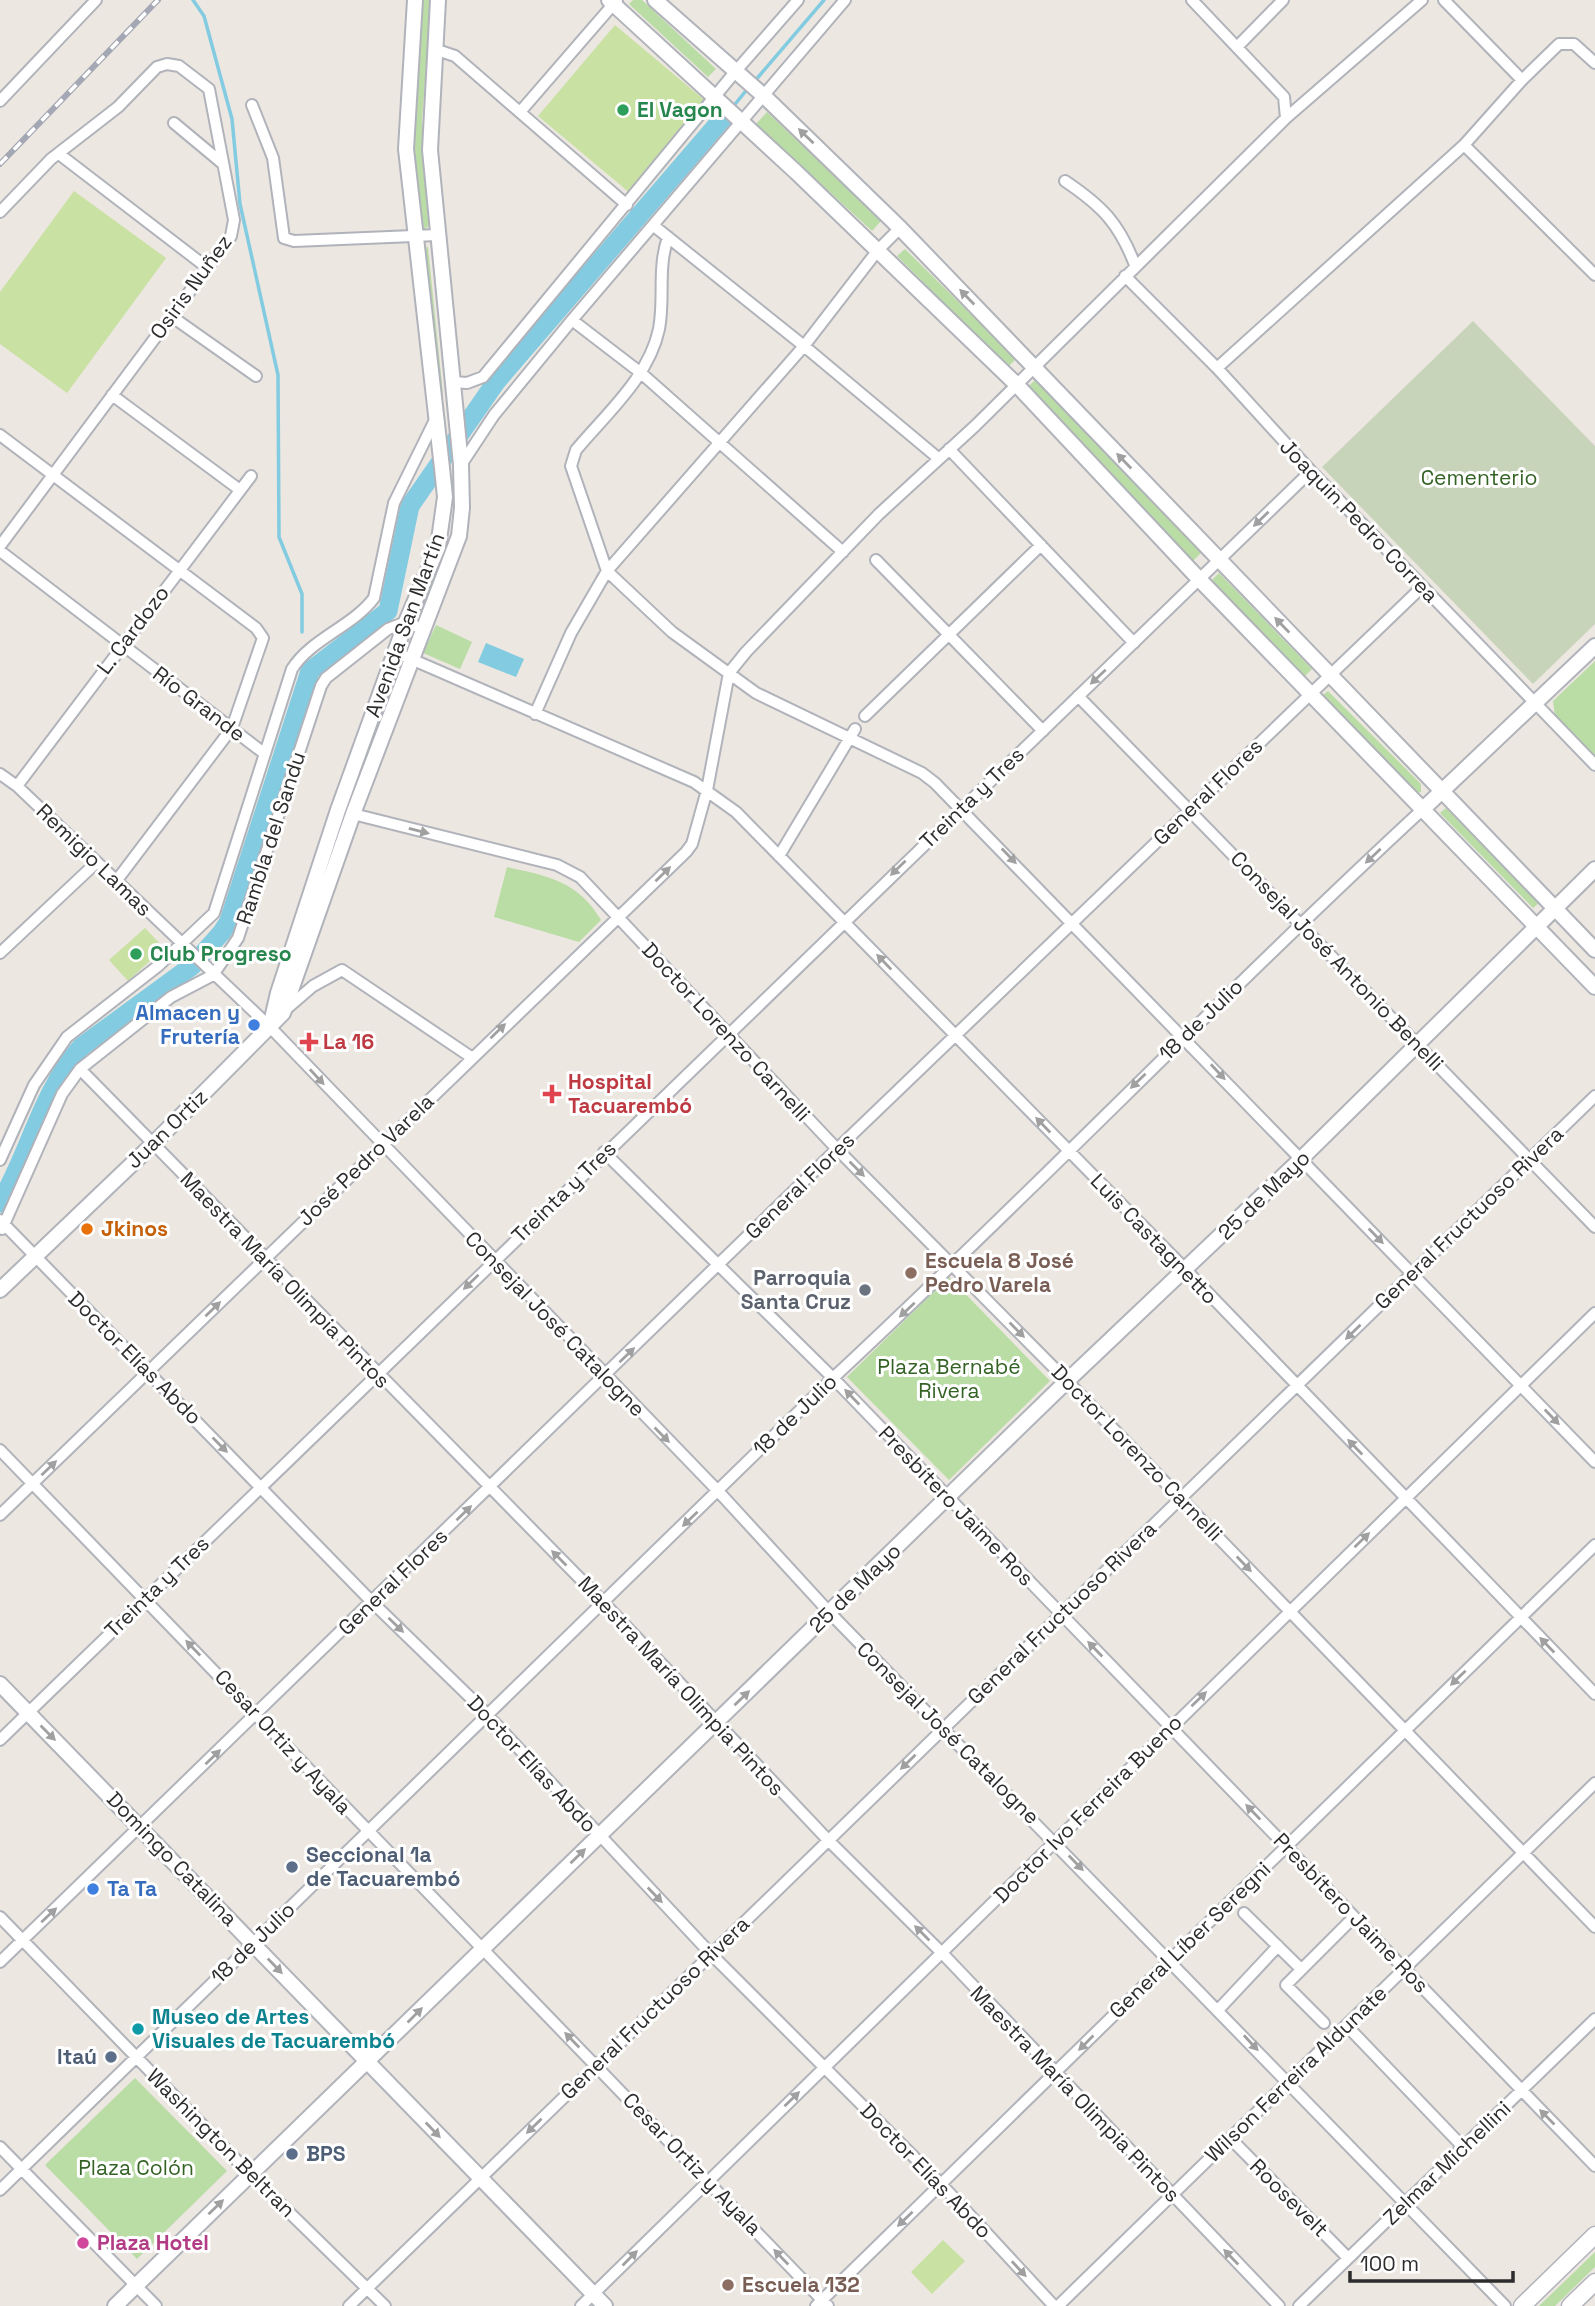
<svg xmlns="http://www.w3.org/2000/svg" width="1595" height="2306" font-family="'Space Grotesk',sans-serif">
<style>
.green{fill:#badca5}
.cemetery{fill:#c8d4ba}
.pitch{fill:#c9e1a2}
.water{fill:#82cbe1}
.lines{fill:none;stroke-linecap:round;stroke-linejoin:round}
.stream{stroke:#82cbe1;stroke-width:3.5}
.river{stroke:#82cbe1;stroke-width:19}
.minor-casing{stroke:#b1b3bb;stroke-width:14}
.tertiary-casing{stroke:#b1b3bb;stroke-width:18}
.secondary-casing{stroke:#b1b3bb;stroke-width:19}
.minor{stroke:#fff;stroke-width:10}
.tertiary{stroke:#fff;stroke-width:14}
.secondary{stroke:#fff;stroke-width:16}
.rail-casing{stroke:#a4a7b4;stroke-width:6}
.rail{stroke:#fff;stroke-width:3.5;stroke-dasharray:10;stroke-linecap:butt}
.oneway{fill:#a0a0a0}
.leisure-dot{fill:#2e9e5b;stroke:#fff;stroke-width:2.5}
.shop-dot{fill:#3f7fe0;stroke:#fff;stroke-width:2.5}
.health-dot{fill:#e0444e;stroke:#fff;stroke-width:2.5}
.food-dot{fill:#e8710a;stroke:#fff;stroke-width:2.5}
.education-dot{fill:#8d6e63;stroke:#fff;stroke-width:2.5}
.worship-dot{fill:#6b7280;stroke:#fff;stroke-width:2.5}
.service-dot{fill:#5c6f8a;stroke:#fff;stroke-width:2.5}
.culture-dot{fill:#0f9aa8;stroke:#fff;stroke-width:2.5}
.hotel-dot{fill:#d1479c;stroke:#fff;stroke-width:2.5}
.labels{text-anchor:middle;stroke-width:6;stroke-linejoin:round;paint-order:stroke}
.leisure-label{font-size:21px;font-weight:bold;fill:#27864d;stroke:#fff;text-anchor:start}
.street-label{font-size:21px;fill:#2d2d2d;stroke:#fff}
.park-label{font-size:21px;fill:#336224;stroke:#fff}
.shop-label{font-size:21px;font-weight:bold;fill:#366cbe;stroke:#fff;text-anchor:end}
.health-label{font-size:21px;font-weight:bold;fill:#be3a42;stroke:#fff;text-anchor:start}
.food-label{font-size:21px;font-weight:bold;fill:#c56008;stroke:#fff;text-anchor:start}
.education-label{font-size:21px;font-weight:bold;fill:#785e54;stroke:#fff;text-anchor:start}
.worship-label{font-size:21px;font-weight:bold;fill:#5b616d;stroke:#fff;text-anchor:end}
.service-label{font-size:21px;font-weight:bold;fill:#4e5e75;stroke:#fff;text-anchor:start}
.culture-label{font-size:21px;font-weight:bold;fill:#0d838f;stroke:#fff;text-anchor:start}
.hotel-label{font-size:21px;font-weight:bold;fill:#b23c85;stroke:#fff;text-anchor:start}
</style>
<rect width="100%" height="100%" fill="#ece7e1"/>
<path class="green" d="M 422,0 L 431,0 L 422,120 L 429,226 L 423,230 C 402,200 418,42 422,0 Z
M 633,0 L 642,0 L 716,69 L 708,77 L 629,4 Z
M 767,112 L 881,221 L 872,231 L 756,124 Z
M 428,247 L 443,394 L 442,409 L 423,248 Z
M 905,249 L 1016,359 L 1008,367 L 897,256 Z
M 1035,380 L 1201,553 L 1193,561 L 1027,388 Z
M 1219,573 L 1312,669 L 1304,677 L 1211,581 Z
M 436,625 L 472,642 L 460,669 L 423,653 Z
M 1595,661 L 1595,757 L 1555,716 L 1553,701 Z
M 1328,691 L 1421,784 L 1421,792 L 1417,793 L 1325,700 L 1323,695 Z
M 1446,808 L 1539,903 L 1533,908 L 1440,813 Z
M 507,867 C 548,876 578,881 601,920 L 579,942 L 494,917 Z
M 949,1277 L 1050,1381 L 949,1480 L 847,1377 Z
M 135,2078 L 227,2171 L 137,2259 L 45,2165 Z
M 1595,2252 L 1595,2267 L 1555,2306 L 1539,2306 Z"/>
<path class="cemetery" d="M 1473,321 L 1595,446 L 1595,624 L 1533,684 L 1322,467 Z"/>
<path class="pitch" d="M 615,25 L 708,103 L 631,194 L 538,116 Z
M 74,191 L 166,258 L 67,393 L 0,344 L 0,292 Z
M 145,928 L 164,948 L 128,981 L 109,960 Z
M 943,2240 L 965,2261 L 932,2294 L 911,2272 Z"/>
<path class="water" d="M 486,643 L 524,659 L 516,677 L 478,662 Z"/>
<g class="lines">
<path class="stream" d="M 193,0 L 204,16 L 232,119 L 240,204 L 278,375 L 279,537 L 302,594 L 302,632
M 754,82 L 824,0
M 732,108 L 749,87"/>
<path class="river" d="M 0,1203 C 30,1152 41,1093 81,1047 L 192,966 L 222,932 L 229,921 L 310,671 L 388,611 L 410,506 L 496,382 L 723,118"/>
<g class="minor-casing">
<path id="minor" d="M 1192,0 L 1284,97 L 1286,118
M 1444,0 L 1522,80
M 1237,47 L 1283,0
M 434,49 L 455,56 L 627,205
M 0,101 L 96,0
M 252,105 L 273,158 L 284,238 L 294,241 L 437,235
M 520,112 L 617,0
M 174,123 L 222,163
M 1464,145 L 1595,275
M 59,154 L 205,266
M 1065,181 C 1102,206 1119,223 1135,265
M 0,212 L 51,159 L 118,107 L 157,67 L 167,64 L 179,66 L 209,89 L 234,220 L 231,236 L 0,546
M 654,226 L 804,346 L 938,458
M 668,237 C 657,270 665,297 659,329 C 649,377 606,414 576,450 L 571,466 L 607,571 L 672,632 L 756,693 L 922,773 L 935,783 L 1595,1462
M 1125,276 L 1217,368 L 1311,471 L 1595,765
M 171,316 L 256,376
M 572,320 L 641,373 L 843,552
M 1217,368 L 1464,145 L 1522,80 L 1559,44 L 1574,44 L 1595,63
M 453,382 L 467,383 L 483,377 L 735,72 L 798,0
M 112,395 L 240,490
M 0,435 L 256,628 L 263,638 L 232,728 L 117,880
M 949,449 L 1134,643
M 461,465 L 494,415 L 572,320 L 845,0
M 0,551 L 265,754
M 876,560 L 1043,731
M 395,652 L 694,782 L 736,812 L 1185,1269 L 1595,1694
M 1078,696 L 1595,1227
M 535,714 L 571,633 L 607,571 L 804,346 L 878,250 L 900,228
M 865,716 L 1041,545
M 0,774 L 17,786 L 270,1027 L 718,1491 L 830,1613 L 1505,2306
M 17,786 L 251,476
M 353,814 L 557,865 L 580,877 L 837,1149 L 1067,1381 L 1595,1927
M 779,856 L 855,729
M 0,953 L 97,862
M 284,1011 L 313,986 L 342,970 L 471,1057
M 80,1069 L 603,1602 L 828,1840 L 942,1953 L 1279,2306
M 604,1152 L 833,1378 L 1595,2166
M 0,1160 L 34,1085 L 67,1037 L 158,966 L 214,913 L 292,669 C 312,638 352,627 374,598 L 394,503 L 436,418
M 0,1220 L 372,1602 L 479,1706 L 711,1954 L 941,2184 L 1054,2306
M 2,1229 L 62,1094 L 80,1069 L 171,997 L 213,975 L 238,938 L 321,686 L 326,678 L 388,629 L 406,622 L 422,629
M 0,1450 L 828,2306
M 0,1515 L 686,852 L 692,844 L 707,790 L 729,673 L 746,652 L 879,514 L 975,426 L 1286,118 L 1422,0
M 0,1740 L 1311,471
M 1244,1913 L 1300,1968
M 0,1917 L 250,2174 L 385,2306
M 0,1962 L 837,1149 L 1422,587
M 1219,2009 L 1278,1946
M 1324,2023 L 1286,1985 L 1354,1917
M 1347,2026 L 1463,2147
M 1230,2138 L 1348,2258
M 0,2147 L 156,2306
M 0,2190 L 833,1378 C 1033,1192 1222,995 1423,809
M 349,2306 L 1595,1096
M 581,2306 L 1595,1313
M 816,2306 L 1595,1545
M 1058,2306 L 1595,1783
M 1299,2306 L 1595,2019"/>
</g>
<g class="tertiary-casing">
<path id="tertiary" d="M 609,0 L 796,172 L 1016,384 L 1199,579 L 1595,987
M 655,0 L 765,97 L 900,228 L 1595,950
M 1423,809 L 1595,646
M 271,1023 L 278,993 L 338,810 L 406,622 L 438,547 L 445,497 L 442,468 L 406,149 L 415,0
M 0,1290 L 153,1144 L 283,1013 L 353,814 L 459,536 L 462,508 L 461,465 L 430,150 L 438,0
M 0,1684 L 605,2306
M 115,2306 L 1067,1381 L 1301,1159 L 1595,869"/>
</g>
<g class="secondary-casing">
<path id="secondary" d="M 1522,2306 L 1595,2235
M 1570,2306 L 1595,2282"/>
</g>
<use href="#minor" class="minor"/>
<use href="#tertiary" class="tertiary"/>
<use href="#secondary" class="secondary"/>
<g class="rail-casing">
<path id="rail" d="M 0,164 L 158,0"/>
</g>
<use href="#rail" class="rail"/>
</g>
<defs><path id="oneway-solid" d="M-6-.8H1V-3.2L6.5 0L1 3.2V.8H-6Z" transform="scale(1.75)"/></defs>
<g class="oneway">
<use href="#oneway-solid" transform="translate(806 136) rotate(-136)"/>
<use href="#oneway-solid" transform="translate(967 297) rotate(-134)"/>
<use href="#oneway-solid" transform="translate(1124 461) rotate(-134)"/>
<use href="#oneway-solid" transform="translate(1261 519) rotate(136)"/>
<use href="#oneway-solid" transform="translate(1282 625) rotate(-134)"/>
<use href="#oneway-solid" transform="translate(1098 677) rotate(137)"/>
<use href="#oneway-solid" transform="translate(419 831) rotate(14)"/>
<use href="#oneway-solid" transform="translate(1009 856) rotate(46)"/>
<use href="#oneway-solid" transform="translate(1373 856) rotate(137)"/>
<use href="#oneway-solid" transform="translate(898 868) rotate(136)"/>
<use href="#oneway-solid" transform="translate(663 874) rotate(-44)"/>
<use href="#oneway-solid" transform="translate(884 962) rotate(-134)"/>
<use href="#oneway-solid" transform="translate(498 1031) rotate(-44)"/>
<use href="#oneway-solid" transform="translate(1218 1072) rotate(47)"/>
<use href="#oneway-solid" transform="translate(317 1077) rotate(47)"/>
<use href="#oneway-solid" transform="translate(1138 1081) rotate(136)"/>
<use href="#oneway-solid" transform="translate(1043 1125) rotate(-134)"/>
<use href="#oneway-solid" transform="translate(857 1169) rotate(45)"/>
<use href="#oneway-solid" transform="translate(1376 1236) rotate(46)"/>
<use href="#oneway-solid" transform="translate(471 1282) rotate(136)"/>
<use href="#oneway-solid" transform="translate(213 1309) rotate(-44)"/>
<use href="#oneway-solid" transform="translate(907 1310) rotate(137)"/>
<use href="#oneway-solid" transform="translate(1017 1330) rotate(45)"/>
<use href="#oneway-solid" transform="translate(1353 1332) rotate(136)"/>
<use href="#oneway-solid" transform="translate(627 1355) rotate(-44)"/>
<use href="#oneway-solid" transform="translate(852 1397) rotate(-134)"/>
<use href="#oneway-solid" transform="translate(1552 1417) rotate(46)"/>
<use href="#oneway-solid" transform="translate(662 1435) rotate(45)"/>
<use href="#oneway-solid" transform="translate(220 1445) rotate(45)"/>
<use href="#oneway-solid" transform="translate(1355 1447) rotate(-134)"/>
<use href="#oneway-solid" transform="translate(49 1468) rotate(-44)"/>
<use href="#oneway-solid" transform="translate(464 1513) rotate(-44)"/>
<use href="#oneway-solid" transform="translate(690 1519) rotate(136)"/>
<use href="#oneway-solid" transform="translate(1362 1540) rotate(-44)"/>
<use href="#oneway-solid" transform="translate(559 1558) rotate(-135)"/>
<use href="#oneway-solid" transform="translate(1244 1564) rotate(46)"/>
<use href="#oneway-solid" transform="translate(396 1625) rotate(44)"/>
<use href="#oneway-solid" transform="translate(1547 1645) rotate(-134)"/>
<use href="#oneway-solid" transform="translate(193 1648) rotate(-134)"/>
<use href="#oneway-solid" transform="translate(1095 1649) rotate(-134)"/>
<use href="#oneway-solid" transform="translate(1458 1678) rotate(136)"/>
<use href="#oneway-solid" transform="translate(742 1698) rotate(-44)"/>
<use href="#oneway-solid" transform="translate(1199 1699) rotate(-44)"/>
<use href="#oneway-solid" transform="translate(48 1733) rotate(45)"/>
<use href="#oneway-solid" transform="translate(213 1757) rotate(-44)"/>
<use href="#oneway-solid" transform="translate(908 1762) rotate(136)"/>
<use href="#oneway-solid" transform="translate(1253 1812) rotate(-134)"/>
<use href="#oneway-solid" transform="translate(578 1856) rotate(-44)"/>
<use href="#oneway-solid" transform="translate(1076 1863) rotate(46)"/>
<use href="#oneway-solid" transform="translate(655 1895) rotate(46)"/>
<use href="#oneway-solid" transform="translate(49 1915) rotate(-43)"/>
<use href="#oneway-solid" transform="translate(922 1933) rotate(-135)"/>
<use href="#oneway-solid" transform="translate(275 1966) rotate(46)"/>
<use href="#oneway-solid" transform="translate(415 2015) rotate(-45)"/>
<use href="#oneway-solid" transform="translate(572 2040) rotate(-134)"/>
<use href="#oneway-solid" transform="translate(1086 2043) rotate(135)"/>
<use href="#oneway-solid" transform="translate(1251 2043) rotate(47)"/>
<use href="#oneway-solid" transform="translate(792 2099) rotate(-44)"/>
<use href="#oneway-solid" transform="translate(1547 2117) rotate(-135)"/>
<use href="#oneway-solid" transform="translate(534 2126) rotate(136)"/>
<use href="#oneway-solid" transform="translate(433 2130) rotate(46)"/>
<use href="#oneway-solid" transform="translate(216 2207) rotate(-44)"/>
<use href="#oneway-solid" transform="translate(905 2219) rotate(136)"/>
<use href="#oneway-solid" transform="translate(781 2257) rotate(-134)"/>
<use href="#oneway-solid" transform="translate(1231 2257) rotate(-134)"/>
<use href="#oneway-solid" transform="translate(630 2258) rotate(-45)"/>
<use href="#oneway-solid" transform="translate(1019 2269) rotate(47)"/>
</g>
<g class="leisure-dot">
<circle cx="623" cy="110" r="7"/>
<circle cx="136" cy="954" r="7"/>
</g>
<g class="shop-dot">
<circle cx="254" cy="1025" r="7"/>
<circle cx="93" cy="1889" r="7"/>
</g>
<g class="health-dot">
<path d="M305.5 1031.5h7v7h7v7h-7v7h-7v-7h-7v-7h7z"/>
<path d="M548.5 1083.5h7v7h7v7h-7v7h-7v-7h-7v-7h7z"/>
</g>
<circle class="food-dot" cx="87" cy="1229" r="7"/>
<g class="education-dot">
<circle cx="911" cy="1273" r="7"/>
<circle cx="728" cy="2285" r="7"/>
</g>
<circle class="worship-dot" cx="865" cy="1290" r="7"/>
<g class="service-dot">
<circle cx="292" cy="1867" r="7"/>
<circle cx="111" cy="2057" r="7"/>
<circle cx="292" cy="2154" r="7"/>
</g>
<circle class="culture-dot" cx="138" cy="2029" r="7"/>
<circle class="hotel-dot" cx="83" cy="2243" r="7"/>
<g class="labels">
<g class="leisure-label">
<text x="637" y="117">El Vagon</text>
<text x="150" y="961">Club Progreso</text>
</g>
<g class="street-label">
<text transform="translate(191 287) rotate(-54)" y="7">Osiris Nuñez</text>
<text transform="translate(1359 521) rotate(46)" y="7">Joaquin Pedro Correa</text>
<text transform="translate(405 625) rotate(-70)" y="7">Avenida San Martín</text>
<text transform="translate(133 630) rotate(-53)" y="7">L. Cardozo</text>
<text transform="translate(199 704) rotate(37)" y="7">Río Grande</text>
<text transform="translate(1208 792) rotate(-44)" y="7">General Flores</text>
<text transform="translate(972 798) rotate(-44)" y="7">Treinta y Tres</text>
<text transform="translate(271 838) rotate(-72)" y="7">Rambla del Sandu</text>
<text transform="translate(94 860) rotate(44)" y="7">Remigio Lamas</text>
<text transform="translate(1337 961) rotate(46)" y="7">Consejal José Antonio Benelli</text>
<text transform="translate(1201 1020) rotate(-44)" y="7">18 de Julio</text>
<text transform="translate(726 1032) rotate(47)" y="7">Doctor Lorenzo Carnelli</text>
<text transform="translate(167 1129) rotate(-44)" y="7">Juan Ortiz</text>
<text transform="translate(366 1160) rotate(-44)" y="7">José Pedro Varela</text>
<text transform="translate(800 1186) rotate(-44)" y="7">General Flores</text>
<text transform="translate(564 1192) rotate(-44)" y="7">Treinta y Tres</text>
<text transform="translate(1264 1195) rotate(-44)" y="7">25 de Mayo</text>
<text transform="translate(1469 1218) rotate(-44)" y="7">General Fructuoso Rivera</text>
<text transform="translate(1154 1239) rotate(46)" y="7">Luis Castagnetto</text>
<text transform="translate(285 1280) rotate(46)" y="7">Maestra María Olimpia Pintos</text>
<text transform="translate(555 1324) rotate(46)" y="7">Consejal José Catalogne</text>
<text transform="translate(135 1358) rotate(45)" y="7">Doctor Elías Abdo</text>
<text transform="translate(795 1415) rotate(-44)" y="7">18 de Julio</text>
<text transform="translate(1137 1453) rotate(46)" y="7">Doctor Lorenzo Carnelli</text>
<text transform="translate(956 1506) rotate(46)" y="7">Presbítero Jaime Ros</text>
<text transform="translate(393 1582) rotate(-44)" y="7">General Flores</text>
<text transform="translate(157 1587) rotate(-44)" y="7">Treinta y Tres</text>
<text transform="translate(855 1588) rotate(-44)" y="7">25 de Mayo</text>
<text transform="translate(1062 1613) rotate(-44)" y="7">General Fructuoso Rivera</text>
<text transform="translate(681 1686) rotate(47)" y="7">Maestra María Olimpia Pintos</text>
<text transform="translate(948 1733) rotate(45)" y="7">Consejal José Catalogne</text>
<text transform="translate(283 1742) rotate(47)" y="7">Cesar Ortiz y Ayala</text>
<text transform="translate(532 1764) rotate(47)" y="7">Doctor Elías Abdo</text>
<text transform="translate(1088 1809) rotate(-45)" y="7">Doctor Ivo Ferreira Bueno</text>
<text transform="translate(172 1859) rotate(46)" y="7">Domingo Catalina</text>
<text transform="translate(1351 1913) rotate(46)" y="7">Presbítero Jaime Ros</text>
<text transform="translate(1190 1940) rotate(-44)" y="7">General Líber Seregni</text>
<text transform="translate(253 1943) rotate(-44)" y="7">18 de Julio</text>
<text transform="translate(655 2008) rotate(-44)" y="7">General Fructuoso Rivera</text>
<text transform="translate(1296 2074) rotate(-44)" y="7">Wilson Ferreira Aldunate</text>
<text transform="translate(1075 2094) rotate(46)" y="7">Maestra María Olimpia Pintos</text>
<text transform="translate(221 2143) rotate(45)" y="7">Washington Beltran</text>
<text transform="translate(1447 2163) rotate(-44)" y="7">Zelmar Michellini</text>
<text transform="translate(692 2164) rotate(46)" y="7">Cesar Ortiz y Ayala</text>
<text transform="translate(926 2171) rotate(46)" y="7">Doctor Elías Abdo</text>
<text transform="translate(1289 2198) rotate(45)" y="7">Roosevelt</text>
</g>
<g class="park-label">
<text x="1479" y="485">Cementerio</text>
<text x="949" y="1374">Plaza Bernabé<tspan x="949" dy="24">Rivera</tspan></text>
<text x="136" y="2175">Plaza Colón</text>
</g>
<g class="shop-label">
<text x="240" y="1020">Almacen y<tspan x="240" dy="24">Frutería</tspan></text>
<text x="107" y="1896" text-anchor="start">Ta Ta</text>
</g>
<g class="health-label">
<text x="323" y="1049">La 16</text>
<text x="568" y="1089">Hospital<tspan x="568" dy="24">Tacuarembó</tspan></text>
</g>
<g class="food-label">
<text x="101" y="1236">Jkinos</text>
</g>
<g class="education-label">
<text x="925" y="1268">Escuela 8 José<tspan x="925" dy="24">Pedro Varela</tspan></text>
<text x="742" y="2292">Escuela 132</text>
</g>
<g class="worship-label">
<text x="851" y="1285">Parroquia<tspan x="851" dy="24">Santa Cruz</tspan></text>
</g>
<g class="service-label">
<text x="306" y="1862">Seccional 1a<tspan x="306" dy="24">de Tacuarembó</tspan></text>
<text x="97" y="2064" text-anchor="end">Itaú</text>
<text x="306" y="2161">BPS</text>
</g>
<g class="culture-label">
<text x="152" y="2024">Museo de Artes<tspan x="152" dy="24">Visuales de Tacuarembó</tspan></text>
</g>
<g class="hotel-label">
<text x="97" y="2250">Plaza Hotel</text>
</g>
</g>
<path d="M1350 2271v10h163v-10" fill="none" stroke="#2d2d2d" stroke-width="3.5"/>
<text x="1360" y="2271" font-size="21" fill="#2d2d2d" stroke="#ffffff" stroke-width="5" paint-order="stroke">100 m</text>
</svg>
